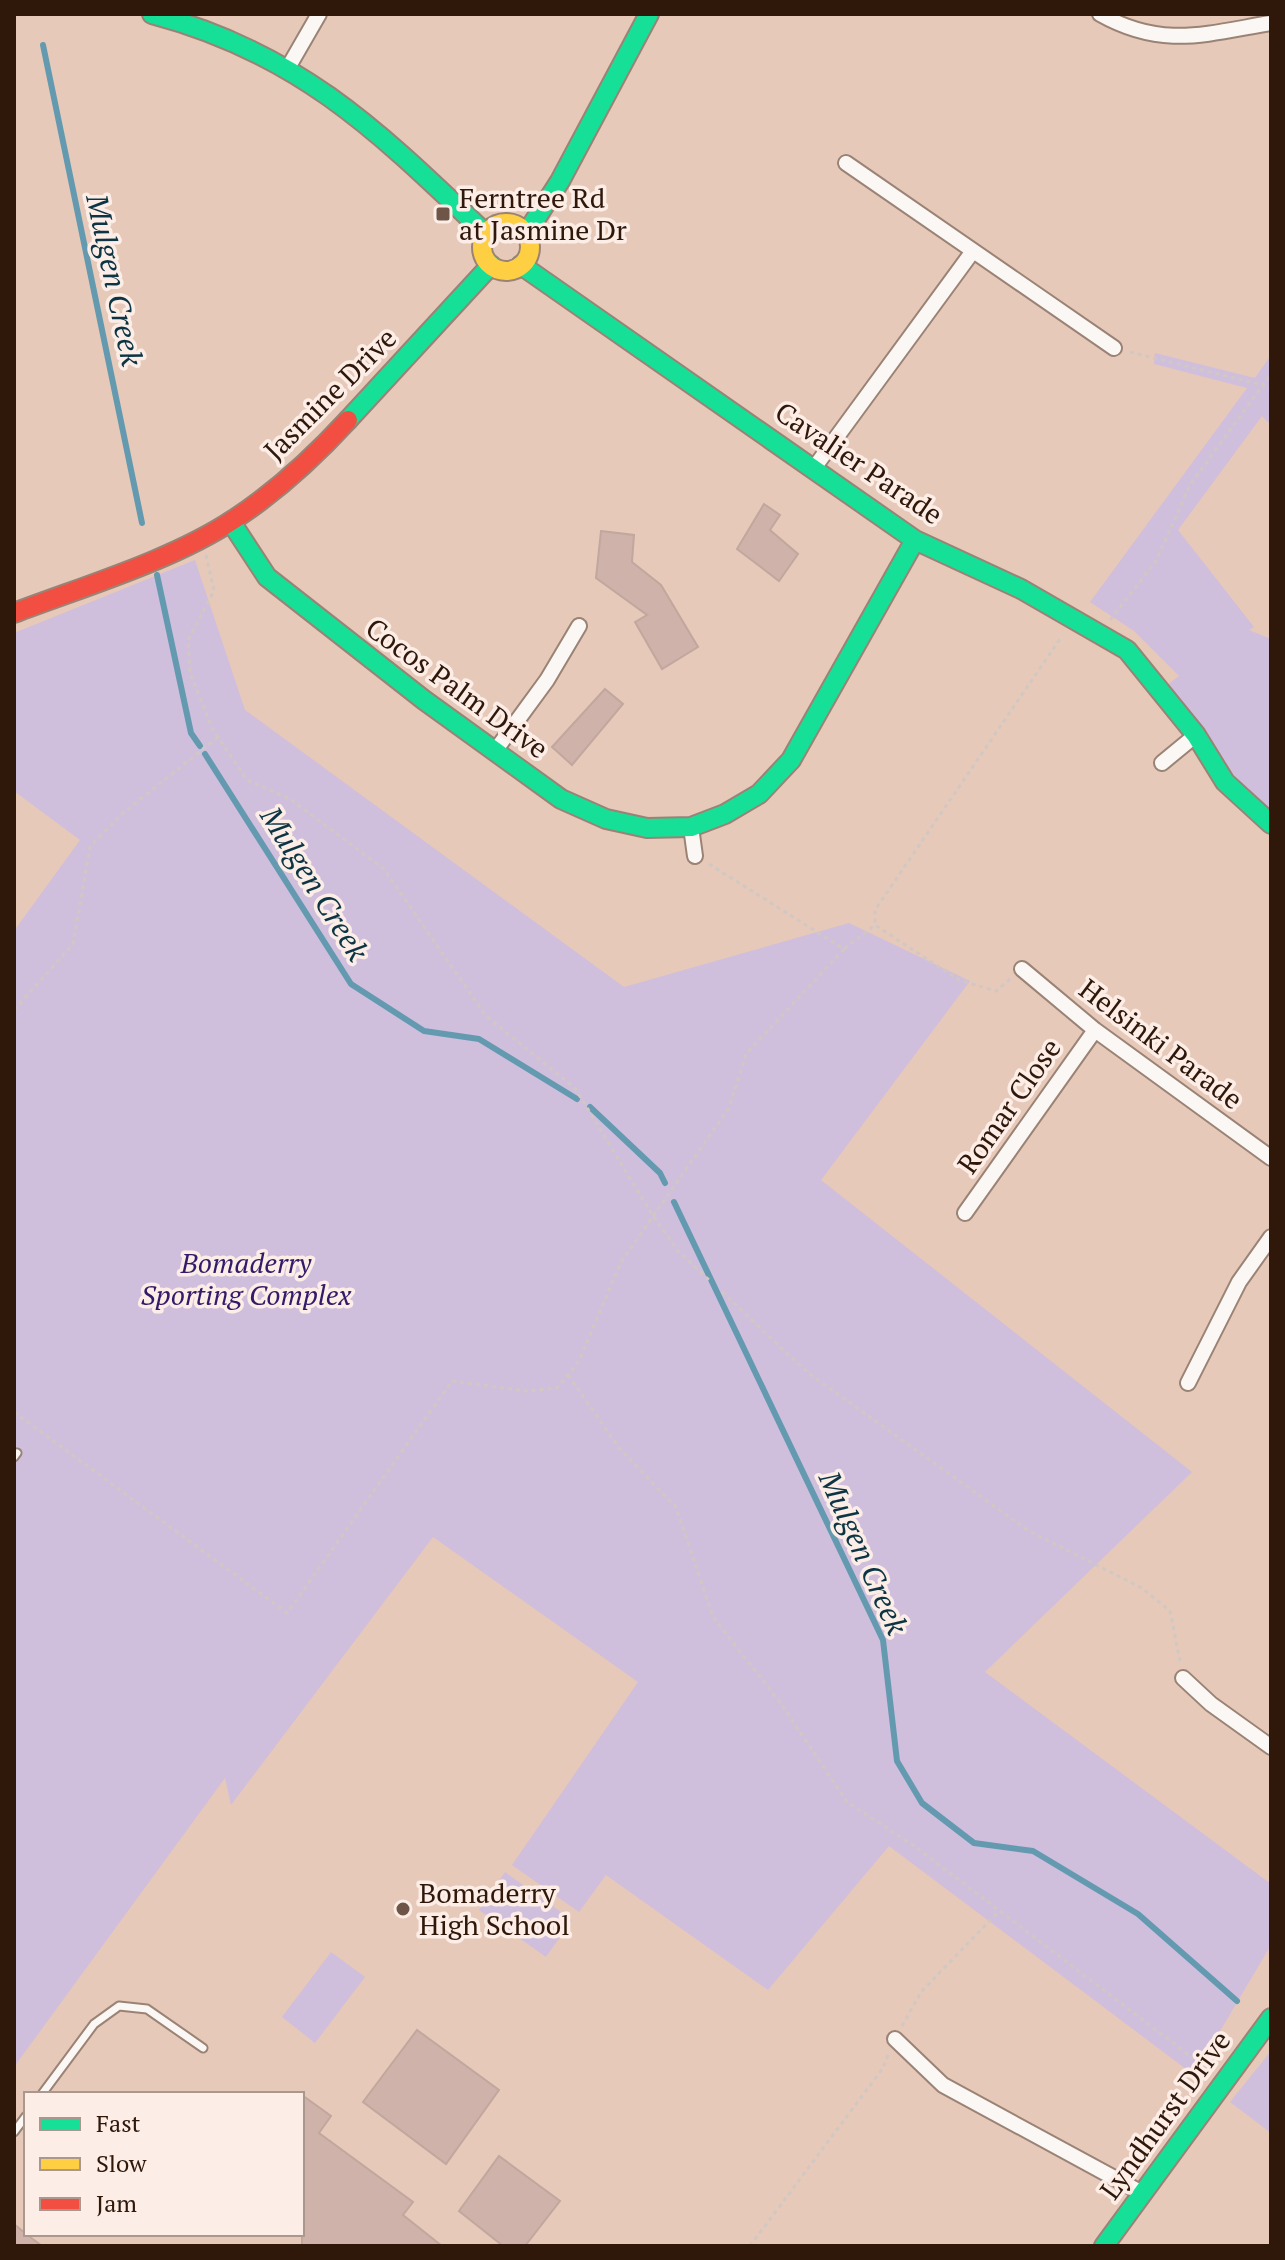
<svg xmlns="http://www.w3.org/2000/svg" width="1285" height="2260" font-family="'PT Serif',serif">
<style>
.green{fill:#d0bedd}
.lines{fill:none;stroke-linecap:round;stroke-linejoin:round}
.stream{stroke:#649aaf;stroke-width:6}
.building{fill:#cfb2a9;stroke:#c2a79e;stroke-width:2}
.lane-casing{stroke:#9a8375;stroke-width:11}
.street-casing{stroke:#9a8375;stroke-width:18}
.fast-casing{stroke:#9a8375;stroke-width:22}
.slow-casing{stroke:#9a8375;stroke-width:22}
.jam-casing{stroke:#9a8375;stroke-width:22}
.path{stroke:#d1c8c3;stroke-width:3;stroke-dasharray:4 4;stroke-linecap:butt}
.lane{stroke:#fbf7f4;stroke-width:7}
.street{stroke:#fbf7f4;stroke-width:14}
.fast{stroke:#16e098;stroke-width:18}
.slow{stroke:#ffcf43;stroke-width:18}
.jam{stroke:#f24e42;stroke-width:18}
.poi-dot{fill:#6f5547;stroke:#fceee7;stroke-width:3}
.labels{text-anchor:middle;stroke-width:7;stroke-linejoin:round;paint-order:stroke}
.poi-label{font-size:28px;fill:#2f170a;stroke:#fceee7;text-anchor:start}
.street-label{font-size:28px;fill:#2f170a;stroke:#fceee7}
.park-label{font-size:28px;font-style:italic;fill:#321b6a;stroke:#fceee7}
.water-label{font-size:30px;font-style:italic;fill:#0c3444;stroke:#fceee7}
</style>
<rect width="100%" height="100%" fill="#e6c9b9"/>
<path class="green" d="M 1155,353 L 1255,378 L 1271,355 L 1271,425 L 1262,416 L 1178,530 L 1254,627 L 1249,630 L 1271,639 L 1271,809 L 1232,779 L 1167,685 L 1179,676 L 1134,631 L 1090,602 L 1247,388 L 1154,364 Z
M 195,560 L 245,710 L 624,987 L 849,923 L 970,981 L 821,1180 L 1192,1472 L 985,1672 L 1271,1884 L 1271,1945 L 1194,2075 L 889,1846 L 768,1990 L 606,1875 L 579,1912 L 512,1865 L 638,1682 L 433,1537 L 231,1805 L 225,1778 L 14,2067 L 14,931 L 80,840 L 14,791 L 14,633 Z
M 505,1872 L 572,1920 L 546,1957 L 479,1910 Z
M 331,1952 L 365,1977 L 315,2043 L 282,2017 Z
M 1271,2051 L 1271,2133 L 1230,2102 Z"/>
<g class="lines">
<path class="stream" d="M 43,45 L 142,523
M 157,575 L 191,733 L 200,746
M 205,754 L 351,984 L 424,1031 L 479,1039 L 577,1099
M 590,1107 L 660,1173 L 665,1183
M 674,1202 L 883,1640 L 897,1761 L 922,1803 L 974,1843 L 1033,1851 L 1138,1914 L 1237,2001"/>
</g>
<path class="building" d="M 764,504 L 780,515 L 770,530 L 798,554 L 779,581 L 737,549 Z
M 601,531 L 634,535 L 632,562 L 661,585 L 698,647 L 662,669 L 635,622 L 647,615 L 596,578 Z
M 605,689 L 623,704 L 572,765 L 552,747 Z
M 417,2030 L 499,2090 L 446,2164 L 363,2102 Z
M 302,2095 L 331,2116 L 319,2133 L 413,2202 L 403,2215 L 442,2246 L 302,2246 Z
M 499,2156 L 560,2201 L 525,2246 L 503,2246 L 459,2211 Z
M 14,2224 L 26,2234 L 42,2246 L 14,2246 Z"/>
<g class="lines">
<g class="lane-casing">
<path id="lane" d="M 14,1457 L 17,1453
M 42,2094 L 94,2024 L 119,2006 L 147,2009 L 203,2048
M 14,2132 L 26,2116"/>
</g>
<g class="street-casing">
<path id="street" d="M 1100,14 C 1162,49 1205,34 1271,23
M 289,66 L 319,14
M 846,163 L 1114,348
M 814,468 L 973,251
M 495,751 L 547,680 L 579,626
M 1162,763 L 1196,735
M 691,827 L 695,856
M 1022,969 L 1095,1030 L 1271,1158
M 965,1213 L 1095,1030
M 1188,1383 L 1239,1282 L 1271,1237
M 1183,1678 L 1211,1704 L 1271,1747
M 895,2039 L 943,2085 L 1142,2193"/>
</g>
<g class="fast-casing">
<path id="fast" d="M 152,14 C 300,53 379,132 486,234
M 526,234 L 560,181 L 649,14
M 521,265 L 915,540 L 1021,589 L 1127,650 L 1196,735 L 1225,782 L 1271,824
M 348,420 L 491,265
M 231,522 L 267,577 L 424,700 L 561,799 L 606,819 L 647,828 L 691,827 L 725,814 L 759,794 L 791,760 L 915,540
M 1104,2246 L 1271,2018"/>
</g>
<g class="slow-casing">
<path id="slow" d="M482 247a24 24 0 1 1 48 0a24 24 0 1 1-48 0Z"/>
</g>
<g class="jam-casing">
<path id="jam" d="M 14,613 C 82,587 173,560 233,520 C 276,492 313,458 348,420"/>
</g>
<path class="path" d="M 1130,352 L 1262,385
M 206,555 L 214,591 L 188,640 L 190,673 L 212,728 L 247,780 L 290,799 L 384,869 L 486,1016 L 575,1088 L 653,1216 L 679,1252 L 709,1280
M 1110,620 L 1156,561 L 1190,485 L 1271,374
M 709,864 L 844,949 L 875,925
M 1010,979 L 996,991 L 959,980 L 875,925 L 875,910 L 1062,636
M 14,1010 L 73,944 L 90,847 L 122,814 L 218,737
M 722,1292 L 807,1372 L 1029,1531 L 1142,1588 L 1170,1611 L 1180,1661
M 568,1375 L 619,1448 L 676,1507 L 713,1617 L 782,1705 L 847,1802 L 913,1845 L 1210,2071
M 14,1412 L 287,1613 L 452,1381 L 526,1391 L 557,1388 L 579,1361 L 621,1262 L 729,1108 L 746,1054 L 844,949
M 902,2026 L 921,1992 L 999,1911
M 750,2246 L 883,2068 L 888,2055"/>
<use href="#lane" class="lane"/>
<use href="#street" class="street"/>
<use href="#fast" class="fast"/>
<use href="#slow" class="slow"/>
<use href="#jam" class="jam"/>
</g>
<g class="poi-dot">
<rect x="435" y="206" width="16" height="16" rx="4"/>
<circle cx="403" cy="1909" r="8"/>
</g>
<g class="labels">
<g class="poi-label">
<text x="459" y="208">Ferntree Rd<tspan x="459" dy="32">at Jasmine Dr</tspan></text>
<text x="419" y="1903">Bomaderry<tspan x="419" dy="32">High School</tspan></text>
</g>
<g class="street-label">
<text transform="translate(330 394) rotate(-45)" y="10">Jasmine Drive</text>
<text transform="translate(859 463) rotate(34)" y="10">Cavalier Parade</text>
<text transform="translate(457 688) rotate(36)" y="10">Cocos Palm Drive</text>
<text transform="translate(1161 1044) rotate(37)" y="10">Helsinki Parade</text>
<text transform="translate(1009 1106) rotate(-55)" y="10">Romar Close</text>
<text transform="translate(1165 2115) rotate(-54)" y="10">Lyndhurst Drive</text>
</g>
<g class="park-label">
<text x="246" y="1273">Bomaderry<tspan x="246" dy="32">Sporting Complex</tspan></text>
</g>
<g class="water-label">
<text transform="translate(114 280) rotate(78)" y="10">Mulgen Creek</text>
<text transform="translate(314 884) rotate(58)" y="10">Mulgen Creek</text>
<text transform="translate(863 1553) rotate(66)" y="10">Mulgen Creek</text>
</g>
</g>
<rect width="1285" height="2260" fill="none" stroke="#2f170a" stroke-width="32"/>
<rect x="24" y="2092" width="280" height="144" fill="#fceee7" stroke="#aa988f" stroke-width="2"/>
<rect x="40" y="2118" width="40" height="12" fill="#16e098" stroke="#aa988f" stroke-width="2"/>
<text x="96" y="2132" font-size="24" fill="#2f170a">Fast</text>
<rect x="40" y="2158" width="40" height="12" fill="#ffcf43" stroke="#aa988f" stroke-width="2"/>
<text x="96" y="2172" font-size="24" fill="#2f170a">Slow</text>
<rect x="40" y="2198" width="40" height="12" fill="#f24e42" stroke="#aa988f" stroke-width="2"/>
<text x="96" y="2212" font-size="24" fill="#2f170a">Jam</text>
</svg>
